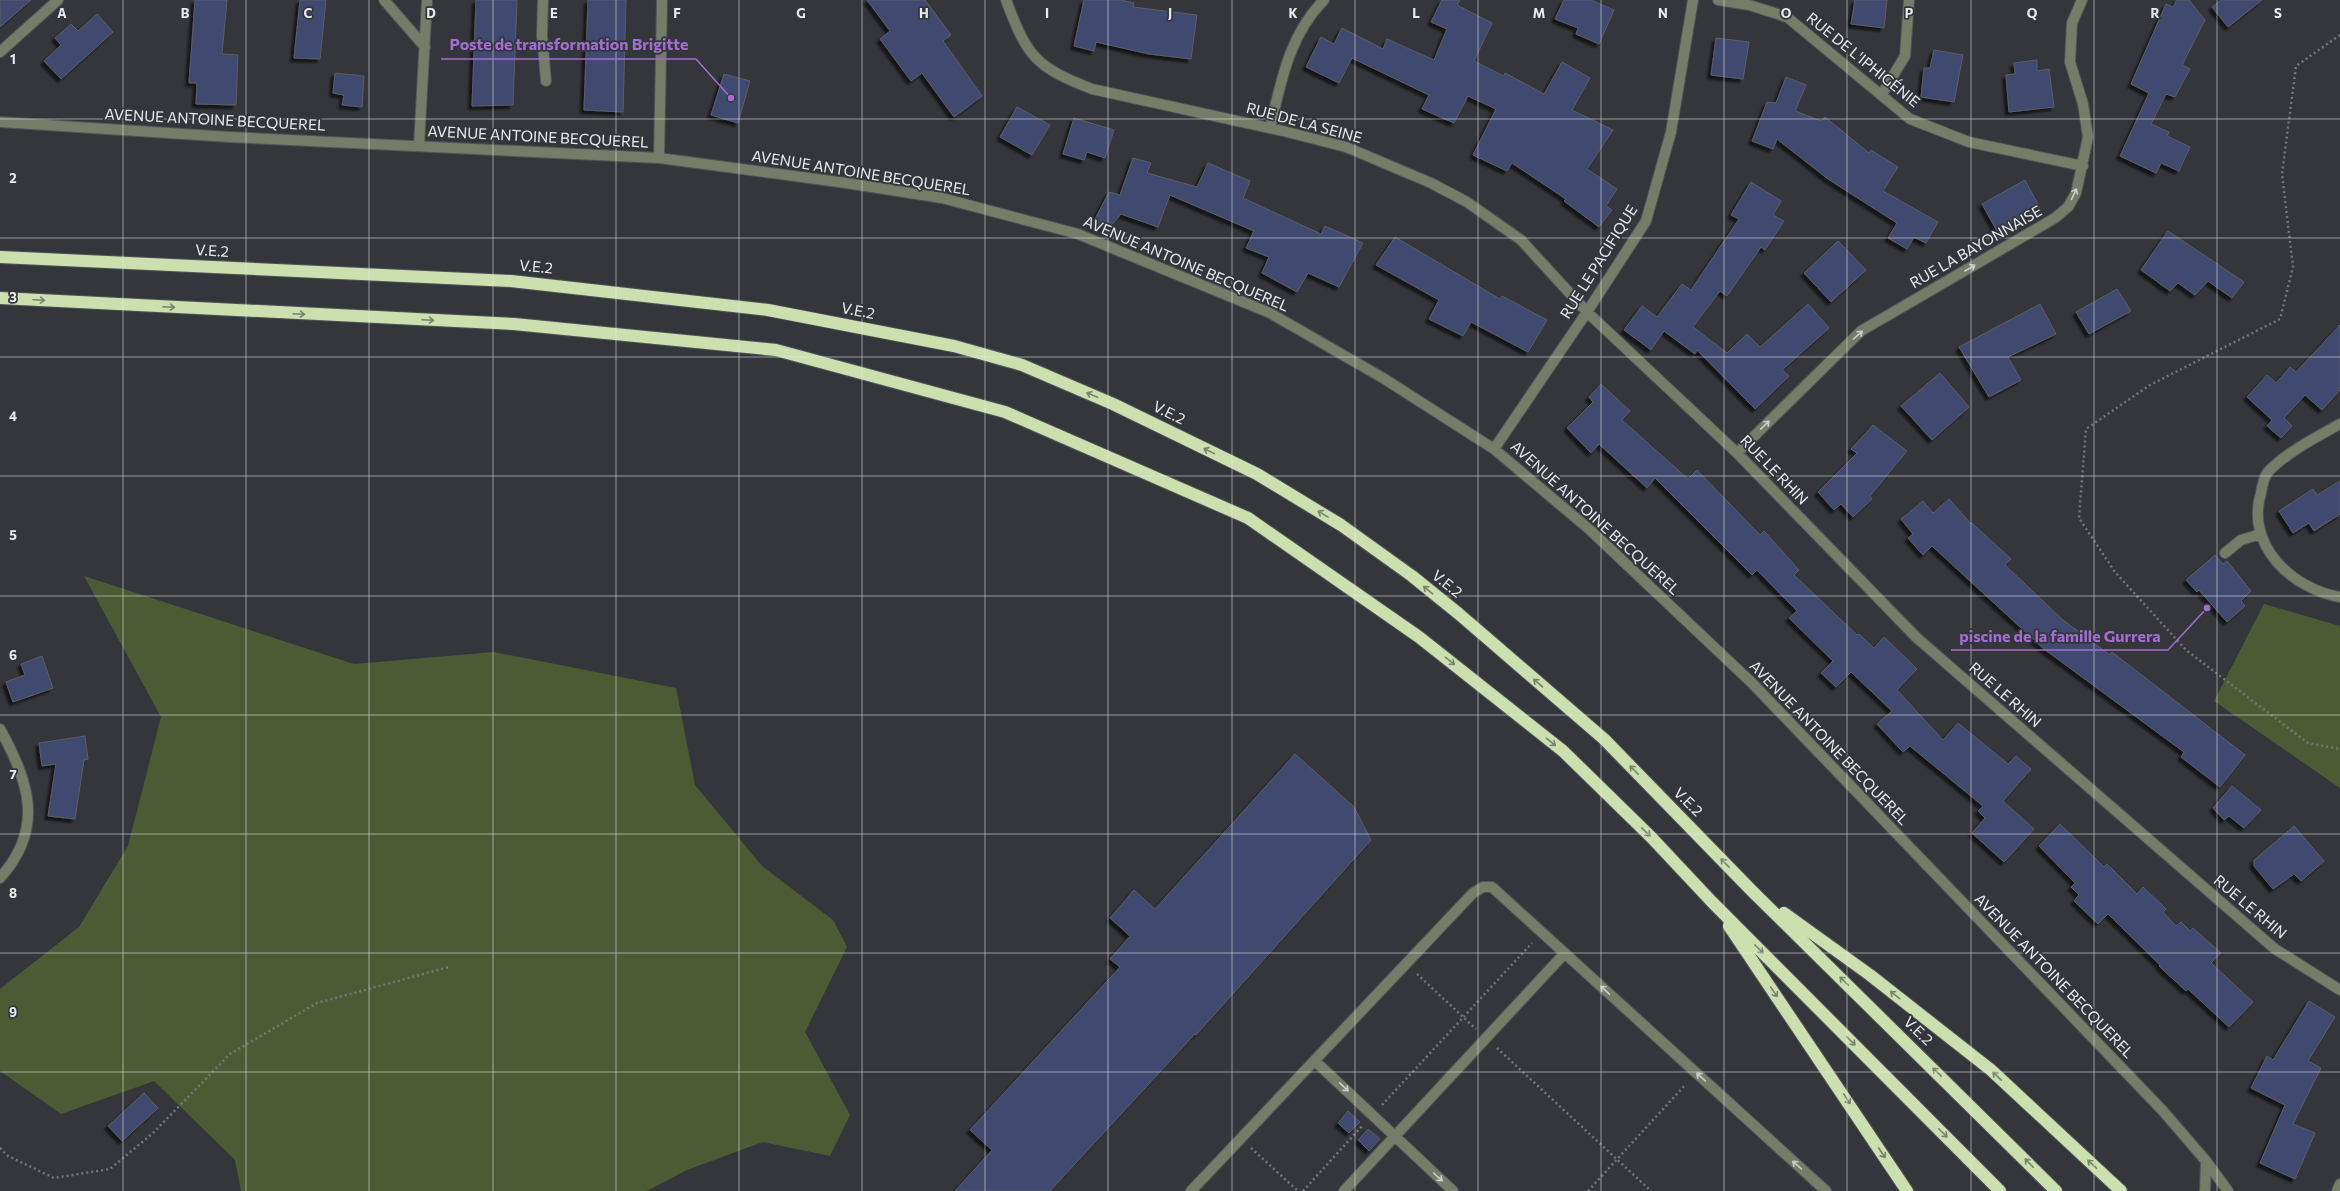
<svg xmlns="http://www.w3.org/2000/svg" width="2340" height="1191" font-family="Commissioner,sans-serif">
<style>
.green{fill:#4d5b34}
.building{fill:#3f4870;stroke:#5c5e65;filter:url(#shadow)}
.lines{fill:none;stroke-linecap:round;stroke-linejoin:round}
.minor-casing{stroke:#515358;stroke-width:12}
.highway-casing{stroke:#515358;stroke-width:14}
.path{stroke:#74767b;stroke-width:2.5;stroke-dasharray:2 3;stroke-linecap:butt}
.minor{stroke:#757d69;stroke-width:10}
.highway{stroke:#ccdfae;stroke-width:12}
.oneway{stroke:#cccfcd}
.oneway2{stroke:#78826f}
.grid{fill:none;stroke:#e9eaee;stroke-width:1;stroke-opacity:0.55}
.labels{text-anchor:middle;stroke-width:3.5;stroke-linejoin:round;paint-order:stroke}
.street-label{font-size:15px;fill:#e9eaee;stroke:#34363c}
.grid-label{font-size:13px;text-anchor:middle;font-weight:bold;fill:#e9eaee;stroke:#34363c;stroke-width:3.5;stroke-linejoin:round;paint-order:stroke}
.leader{fill:none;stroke:#a26ecf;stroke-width:1.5}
.callout-dot{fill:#a26ecf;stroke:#34363c;stroke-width:1.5}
.callout-label{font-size:16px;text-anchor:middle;font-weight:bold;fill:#a26ecf;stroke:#34363c;stroke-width:3.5;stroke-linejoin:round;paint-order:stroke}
</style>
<defs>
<filter id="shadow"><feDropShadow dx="-3.5" dy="3.5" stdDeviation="1" flood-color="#0009"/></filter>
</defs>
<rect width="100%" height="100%" fill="#34363c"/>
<path class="green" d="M 84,576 L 354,664 L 494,652 L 676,688 L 695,785 L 762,866 L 833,920 L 847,947 L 805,1032 L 850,1115 L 830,1156 L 763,1142 L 687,1170 L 647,1191 L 241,1191 L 235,1160 L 154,1081 L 61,1114 L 0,1071 L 0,989 L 79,927 L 128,846 L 161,717 Z
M 2264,604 L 2340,626 L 2340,788 L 2214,701 Z"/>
<path class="building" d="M 0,0 L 31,0 L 0,27 Z
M 195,0 L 227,0 L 222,54 L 238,55 L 236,105 L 196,104 L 197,83 L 189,83 Z
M 300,0 L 326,0 L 320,59 L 294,58 Z
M 476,0 L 517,0 L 513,105 L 472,106 Z
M 588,0 L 626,0 L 623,112 L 584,110 Z
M 867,0 L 925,0 L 951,35 L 943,41 L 982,96 L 954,117 L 922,73 L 911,81 L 880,39 L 890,31 Z
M 1084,0 L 1120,0 L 1134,3 L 1133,7 L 1197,15 L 1191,59 L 1149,54 L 1096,42 L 1094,51 L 1074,46 Z
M 1442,0 L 1460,0 L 1457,5 L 1492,23 L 1474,61 L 1504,76 L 1505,73 L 1544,94 L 1562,62 L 1590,78 L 1572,110 L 1613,130 L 1587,169 L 1617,189 L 1606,206 L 1612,210 L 1599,227 L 1564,201 L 1566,199 L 1512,163 L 1507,171 L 1473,155 L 1496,109 L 1468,96 L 1454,123 L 1422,109 L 1429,95 L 1352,58 L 1339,83 L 1306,67 L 1321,37 L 1334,44 L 1342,28 L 1383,49 L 1387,39 L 1434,60 L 1447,29 L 1431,22 Z
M 1564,0 L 1591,0 L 1614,10 L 1599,44 L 1576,34 L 1578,28 L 1555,19 Z
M 1855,0 L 1887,0 L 1884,28 L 1851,24 Z
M 2177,0 L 2189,0 L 2205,20 L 2182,65 L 2190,69 L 2175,97 L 2166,94 L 2151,124 L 2169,132 L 2167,136 L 2190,147 L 2179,171 L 2161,163 L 2156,173 L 2120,156 L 2149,93 L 2131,84 L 2166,4 L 2173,7 Z
M 2221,0 L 2262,0 L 2228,27 L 2212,7 Z
M 97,14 L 113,32 L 61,79 L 44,61 L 61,45 L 55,38 L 71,24 L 78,31 Z
M 1716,38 L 1749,42 L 1743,79 L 1711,75 Z
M 1934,50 L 1963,55 L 1954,102 L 1921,97 L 1924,68 L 1930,68 Z
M 2037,60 L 2037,71 L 2049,69 L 2054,107 L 2009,112 L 2006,75 L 2015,74 L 2014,63 Z
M 335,73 L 364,76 L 362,107 L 342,105 L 344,95 L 333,93 Z
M 724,74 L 750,81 L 738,123 L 711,115 Z
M 1786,77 L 1806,85 L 1795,111 L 1821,121 L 1825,117 L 1869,153 L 1871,150 L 1898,167 L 1883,191 L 1938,222 L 1926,243 L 1914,237 L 1907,249 L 1888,238 L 1897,223 L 1828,179 L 1777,139 L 1773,149 L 1752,141 L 1767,102 L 1776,103 Z
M 1017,107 L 1050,125 L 1032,155 L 1000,137 Z
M 1074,118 L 1114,130 L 1105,158 L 1087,152 L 1084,160 L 1063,154 Z
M 1133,158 L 1151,163 L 1147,173 L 1197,187 L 1208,163 L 1250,181 L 1243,198 L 1321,234 L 1325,226 L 1363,243 L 1339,287 L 1308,273 L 1297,292 L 1262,273 L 1269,257 L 1246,248 L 1254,231 L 1170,195 L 1158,227 L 1121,214 L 1108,229 L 1092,225 L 1109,192 L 1120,195 Z
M 2025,180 L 2040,208 L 1997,231 L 1982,204 Z
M 1751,182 L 1781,201 L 1773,215 L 1784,221 L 1765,250 L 1761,247 L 1727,296 L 1720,291 L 1693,327 L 1727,353 L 1747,334 L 1760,347 L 1808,304 L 1829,328 L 1782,370 L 1789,376 L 1755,409 L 1697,350 L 1695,354 L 1664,331 L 1651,350 L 1624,330 L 1642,306 L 1657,317 L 1682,284 L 1691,290 L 1739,219 L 1731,215 Z
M 2168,231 L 2244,282 L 2232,298 L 2208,281 L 2195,295 L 2178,283 L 2170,291 L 2141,270 Z
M 1395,237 L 1500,299 L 1502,296 L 1547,320 L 1528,352 L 1471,322 L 1463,336 L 1429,319 L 1439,300 L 1376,265 Z
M 1838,241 L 1866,270 L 1831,302 L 1804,273 Z
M 2117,289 L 2131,311 L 2089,334 L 2076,312 Z
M 2040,304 L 2056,334 L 2008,357 L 2021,380 L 1989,397 L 1959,347 Z
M 2340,325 L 2340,390 L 2322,410 L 2305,395 L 2284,418 L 2292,426 L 2281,438 L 2267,426 L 2272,420 L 2247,397 L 2267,375 L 2276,383 L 2290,367 L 2296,372 Z
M 1940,373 L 1969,407 L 1932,440 L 1901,406 Z
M 1601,384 L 1630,411 L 1622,420 L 1688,479 L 1697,470 L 1760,535 L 1764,531 L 1799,570 L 1794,575 L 1857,635 L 1859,634 L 1874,648 L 1884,637 L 1917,669 L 1897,690 L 1943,740 L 1958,723 L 2008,764 L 2016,756 L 2031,769 L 2003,801 L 2034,829 L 2004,862 L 1972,833 L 1985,818 L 1978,811 L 1983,806 L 1910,746 L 1903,752 L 1877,724 L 1892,711 L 1851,672 L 1836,687 L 1821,673 L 1833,661 L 1789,618 L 1797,611 L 1757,570 L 1752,575 L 1655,478 L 1647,488 L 1599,444 L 1591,453 L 1567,428 L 1593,402 L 1589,397 Z
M 1873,425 L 1907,451 L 1870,496 L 1872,499 L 1853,517 L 1841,504 L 1834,510 L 1818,492 L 1857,453 L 1851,449 Z
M 2340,481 L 2340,514 L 2314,531 L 2309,523 L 2293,533 L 2279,511 L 2313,489 L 2317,495 Z
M 1949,499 L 1971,524 L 1972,523 L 2011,559 L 2005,565 L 2063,620 L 2110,655 L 2112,652 L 2245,755 L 2220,787 L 2181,757 L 2184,752 L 2044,649 L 1932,546 L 1923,555 L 1908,538 L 1913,534 L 1901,519 L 1923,501 L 1933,513 Z
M 2215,555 L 2223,564 L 2227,561 L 2251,591 L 2241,601 L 2245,606 L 2227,622 L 2199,590 L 2197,592 L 2186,580 Z
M 42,656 L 53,688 L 13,702 L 6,682 L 25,675 L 21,664 Z
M 85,736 L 88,759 L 84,760 L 75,819 L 48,816 L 56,764 L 42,766 L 39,743 Z
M 1295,754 L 1354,807 L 1371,840 L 1196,1035 L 1195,1034 L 1050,1191 L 955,1191 L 992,1150 L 970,1130 L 1120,967 L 1110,959 L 1130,936 L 1110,918 L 1134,890 L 1155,909 Z
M 2232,786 L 2261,810 L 2244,828 L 2229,816 L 2224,820 L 2213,808 Z
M 2060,824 L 2104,867 L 2107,864 L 2137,894 L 2143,887 L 2166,909 L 2163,912 L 2176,926 L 2181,922 L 2190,931 L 2193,928 L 2221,953 L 2211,963 L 2253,1002 L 2229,1027 L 2188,989 L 2186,991 L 2159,966 L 2160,965 L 2108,914 L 2098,924 L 2074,901 L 2079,895 L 2071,887 L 2075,883 L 2039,846 Z
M 2294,826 L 2324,861 L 2301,881 L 2294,874 L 2273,889 L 2254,866 L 2254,860 Z
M 2309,1001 L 2335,1017 L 2308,1061 L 2321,1068 L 2293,1124 L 2315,1133 L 2295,1179 L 2260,1163 L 2285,1105 L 2251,1088 L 2267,1056 L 2273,1060 Z
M 144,1093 L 158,1108 L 122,1141 L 108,1126 Z
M 1348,1111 L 1360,1122 L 1349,1133 L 1338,1123 Z
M 1368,1129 L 1380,1139 L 1369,1151 L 1358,1140 Z"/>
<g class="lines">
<g class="minor-casing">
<path id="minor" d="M 384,0 L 425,47
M 543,0 L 542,35 L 546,81
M 1006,0 C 1027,56 1035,67 1092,89 L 1283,131 L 1346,147 L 1431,183 L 1467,202 L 1521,240 L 1587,312 L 1737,453 L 1917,638 L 2275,949 L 2340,990
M 1718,0 L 1749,5 L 1787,17 L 1910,119 L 1969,142 L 2083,166
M 0,52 L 58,0
M 1882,94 L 1905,56 L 1909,0
M 0,122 L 229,137 L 659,158 L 846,183 L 942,198 L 1078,234 L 1270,313 L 1383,378 L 1494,449 L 1589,529 L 1752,683 L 2163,1111 L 2206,1161 L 2228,1191
M 1270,128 C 1281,82 1289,35 1324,0
M 419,146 L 427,0
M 659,158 L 662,0
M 2340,424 C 2318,436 2284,454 2267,473 C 2264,478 2262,487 2261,493 C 2245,545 2292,589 2340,597
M 1494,449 L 1587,312 L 1646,221 L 1671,132 L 1693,0
M 1737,453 L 1861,331 L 2055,218 L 2068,207 L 2076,193 L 2088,137 L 2083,104 L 2070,62 L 2072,23 L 2082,0
M 2225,553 L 2241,540 L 2261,534
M 0,729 C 29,782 45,828 0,878
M 1315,1061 L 1453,1191
M 1191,1191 L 1473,893 L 1483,887 L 1492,887 L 1826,1191
M 1344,1191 L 1565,953
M 2205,1191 L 2206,1161
M 2337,1191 L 2340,1184"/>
</g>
<g class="highway-casing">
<path id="highway" d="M 0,257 L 511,281 L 768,310 L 954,346 L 1022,365 L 1113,404 L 1257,474 L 1341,525 L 1412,576 L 1459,614 L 1604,739 L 1752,891 L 2056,1191
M 0,298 L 514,324 L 776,350 L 1005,412 L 1248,518 L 1419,637 L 1563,751 L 1651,837 L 1712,902 L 2000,1191
M 1784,913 L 1870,975 L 1991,1070 L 2121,1191
M 1729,926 L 1907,1191"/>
</g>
<path class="path" d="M 2340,35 L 2296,66 L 2282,174 L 2293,267 L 2280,319 L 2150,385 L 2086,429 L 2079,518 L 2115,572 L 2186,650 L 2308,743 L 2340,749
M 1417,974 L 1476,1029
M 1497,1048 L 1651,1191
M 1382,1105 L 1532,943
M 0,1148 L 8,1156 L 54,1178 L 110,1169 L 153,1133 L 230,1054 L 317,1003 L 449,967
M 1251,1148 L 1298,1191
M 1303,1191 L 1362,1126
M 1588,1191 L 1686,1084"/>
<use href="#minor" class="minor"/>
<use href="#highway" class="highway"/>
</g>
<defs><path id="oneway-shaft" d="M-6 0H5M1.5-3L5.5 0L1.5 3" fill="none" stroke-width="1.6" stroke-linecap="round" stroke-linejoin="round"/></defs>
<g class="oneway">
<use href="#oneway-shaft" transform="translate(2074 194) rotate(-66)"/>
<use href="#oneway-shaft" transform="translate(1970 268) rotate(-30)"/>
<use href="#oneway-shaft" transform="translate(1858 335) rotate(-42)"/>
<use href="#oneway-shaft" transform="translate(1765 425) rotate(-44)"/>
<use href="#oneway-shaft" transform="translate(1605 990) rotate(-137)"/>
<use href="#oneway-shaft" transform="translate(1701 1077) rotate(-138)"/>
<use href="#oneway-shaft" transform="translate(1344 1087) rotate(43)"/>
<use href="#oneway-shaft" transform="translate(1797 1165) rotate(-138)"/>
<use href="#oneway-shaft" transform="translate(1438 1177) rotate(42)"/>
</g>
<g class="oneway2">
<use href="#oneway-shaft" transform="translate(39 300) rotate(3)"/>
<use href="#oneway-shaft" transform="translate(169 307) rotate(3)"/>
<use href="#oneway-shaft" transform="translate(299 314) rotate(3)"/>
<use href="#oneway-shaft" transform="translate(428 320) rotate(3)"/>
<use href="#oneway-shaft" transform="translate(1092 395) rotate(-157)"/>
<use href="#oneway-shaft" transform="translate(1209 451) rotate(-154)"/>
<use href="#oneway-shaft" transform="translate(1323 514) rotate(-149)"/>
<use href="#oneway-shaft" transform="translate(1428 590) rotate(-141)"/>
<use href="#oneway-shaft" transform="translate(1450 661) rotate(39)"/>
<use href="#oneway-shaft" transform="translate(1538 683) rotate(-139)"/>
<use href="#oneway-shaft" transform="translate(1551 742) rotate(39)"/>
<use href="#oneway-shaft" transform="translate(1634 770) rotate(-135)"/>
<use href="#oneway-shaft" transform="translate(1646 832) rotate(44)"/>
<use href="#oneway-shaft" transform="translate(1725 863) rotate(-134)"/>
<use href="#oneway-shaft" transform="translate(1759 949) rotate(45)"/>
<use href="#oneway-shaft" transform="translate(1844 981) rotate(-136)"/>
<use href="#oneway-shaft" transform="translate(1774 992) rotate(56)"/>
<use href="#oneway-shaft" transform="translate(1895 995) rotate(-142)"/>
<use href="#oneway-shaft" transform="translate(1851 1041) rotate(45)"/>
<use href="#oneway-shaft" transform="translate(1937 1072) rotate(-136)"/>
<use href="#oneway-shaft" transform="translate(1997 1076) rotate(-137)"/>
<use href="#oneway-shaft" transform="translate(1847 1099) rotate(56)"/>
<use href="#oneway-shaft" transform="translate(1943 1133) rotate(45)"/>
<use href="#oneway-shaft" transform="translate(1882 1153) rotate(57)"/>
<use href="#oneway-shaft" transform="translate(2029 1163) rotate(-134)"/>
<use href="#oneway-shaft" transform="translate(2092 1164) rotate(-137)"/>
</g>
<path class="grid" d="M 123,0 L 123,1191M 246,0 L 246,1191M 369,0 L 369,1191M 493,0 L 493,1191M 616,0 L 616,1191M 739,0 L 739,1191M 862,0 L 862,1191M 985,0 L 985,1191M 1108,0 L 1108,1191M 1232,0 L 1232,1191M 1355,0 L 1355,1191M 1478,0 L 1478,1191M 1601,0 L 1601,1191M 1724,0 L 1724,1191M 1847,0 L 1847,1191M 1971,0 L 1971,1191M 2094,0 L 2094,1191M 2217,0 L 2217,1191M 0,119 L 2340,119M 0,238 L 2340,238M 0,357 L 2340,357M 0,476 L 2340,476M 0,596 L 2340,596M 0,715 L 2340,715M 0,834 L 2340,834M 0,953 L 2340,953M 0,1072 L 2340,1072"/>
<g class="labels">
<g class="street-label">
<text transform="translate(1863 60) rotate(39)" y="5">RUE DE L'IPHIGÉNIE</text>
<text transform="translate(215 120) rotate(3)" y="5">AVENUE ANTOINE BECQUEREL</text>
<text transform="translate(1304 123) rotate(15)" y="5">RUE DE LA SEINE</text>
<text transform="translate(538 137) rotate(3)" y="5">AVENUE ANTOINE BECQUEREL</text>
<text transform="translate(861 173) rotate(9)" y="5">AVENUE ANTOINE BECQUEREL</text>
<text transform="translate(1976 247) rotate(-30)" y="5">RUE LA BAYONNAISE</text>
<text transform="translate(212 251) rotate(3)" y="5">V.E.2</text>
<text transform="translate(1599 262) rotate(-58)" y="5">RUE LE PACIFIQUE</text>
<text transform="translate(1186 264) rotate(23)" y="5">AVENUE ANTOINE BECQUEREL</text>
<text transform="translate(536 267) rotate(6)" y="5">V.E.2</text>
<text transform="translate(858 311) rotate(11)" y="5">V.E.2</text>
<text transform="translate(1169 413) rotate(26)" y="5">V.E.2</text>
<text transform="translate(1774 470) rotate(46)" y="5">RUE LE RHIN</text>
<text transform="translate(1595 518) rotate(42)" y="5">AVENUE ANTOINE BECQUEREL</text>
<text transform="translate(1447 584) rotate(39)" y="5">V.E.2</text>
<text transform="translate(2005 695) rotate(41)" y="5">RUE LE RHIN</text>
<text transform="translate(1829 743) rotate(46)" y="5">AVENUE ANTOINE BECQUEREL</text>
<text transform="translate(1688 802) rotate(45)" y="5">V.E.2</text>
<text transform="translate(2250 907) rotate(40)" y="5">RUE LE RHIN</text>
<text transform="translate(2054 976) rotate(46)" y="5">AVENUE ANTOINE BECQUEREL</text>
<text transform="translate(1918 1031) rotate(44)" y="5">V.E.2</text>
</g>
</g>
<g class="grid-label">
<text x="62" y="18">A</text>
<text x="185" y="18">B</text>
<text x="308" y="18">C</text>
<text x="431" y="18">D</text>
<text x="554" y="18">E</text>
<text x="677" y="18">F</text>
<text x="801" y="18">G</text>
<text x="924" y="18">H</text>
<text x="1047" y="18">I</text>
<text x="1170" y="18">J</text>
<text x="1293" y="18">K</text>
<text x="1416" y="18">L</text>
<text x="1539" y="18">M</text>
<text x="1663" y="18">N</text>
<text x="1786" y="18">O</text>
<text x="1909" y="18">P</text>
<text x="2032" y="18">Q</text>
<text x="2155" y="18">R</text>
<text x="2278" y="18">S</text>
<text x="13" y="64">1</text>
<text x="13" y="183">2</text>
<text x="13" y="302">3</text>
<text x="13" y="421">4</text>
<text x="13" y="540">5</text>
<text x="13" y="660">6</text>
<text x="13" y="779">7</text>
<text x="13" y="898">8</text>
<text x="13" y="1017">9</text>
</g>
<path class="leader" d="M731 98L696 59H441M2207 608L2168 650H1951"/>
<g class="callout-dot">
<circle cx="731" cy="98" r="4"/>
<circle cx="2207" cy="608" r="4"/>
</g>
<g class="callout-label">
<text x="569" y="50">Poste de transformation Brigitte</text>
<text x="2060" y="642">piscine de la famille Gurrera</text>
</g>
</svg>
